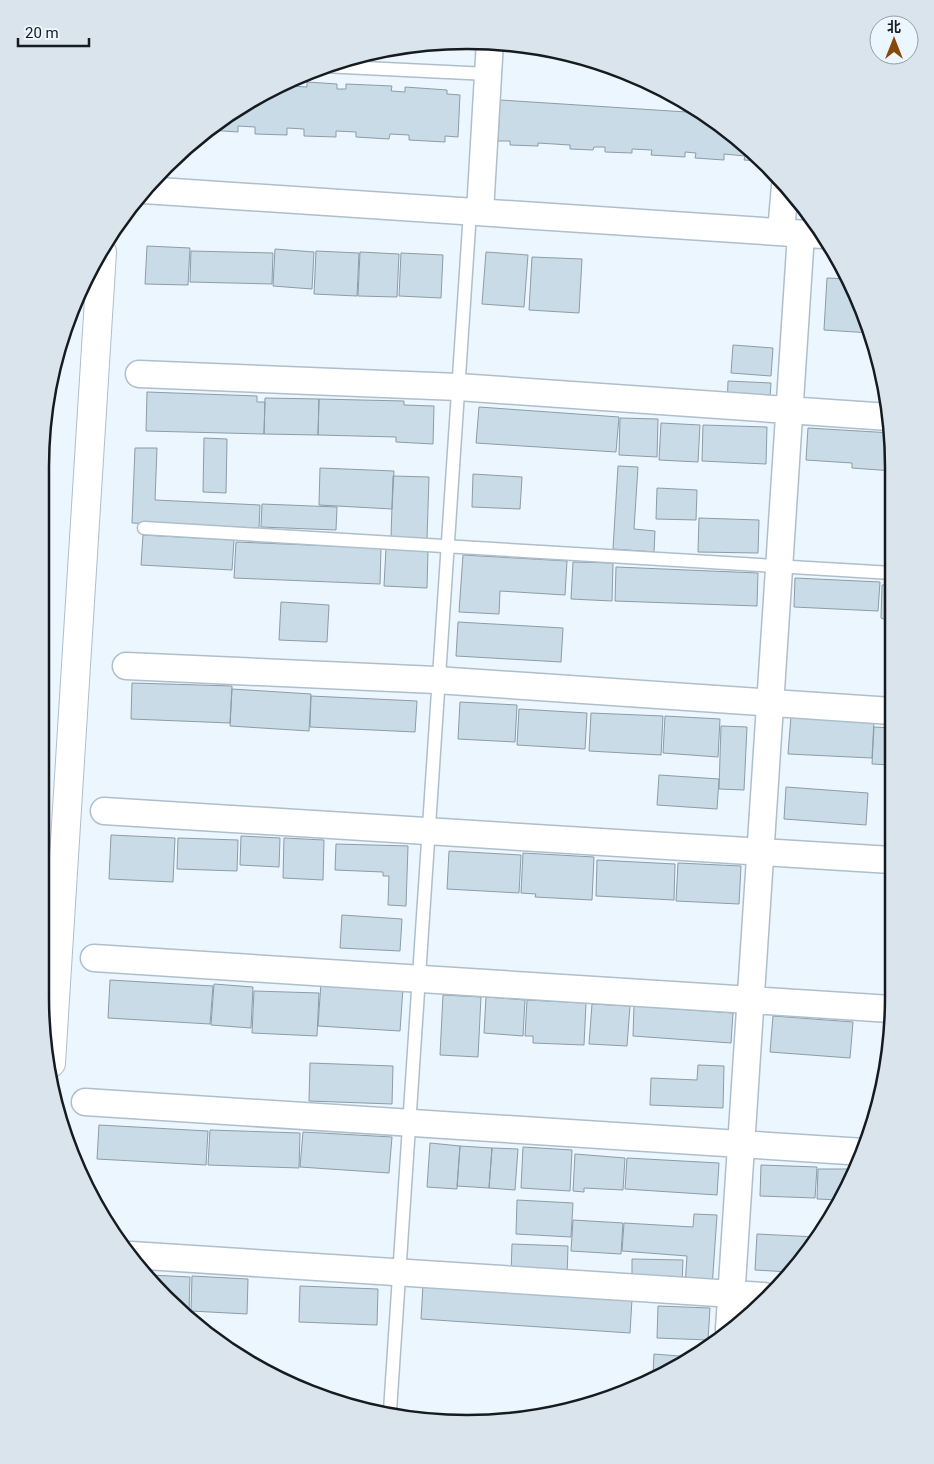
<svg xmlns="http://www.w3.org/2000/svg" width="934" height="1464" font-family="Roboto,'Noto Sans SC',sans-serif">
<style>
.building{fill:#c9dbe7;stroke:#8c9ca8}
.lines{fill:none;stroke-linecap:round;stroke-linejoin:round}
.lane-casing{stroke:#aebfcb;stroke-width:15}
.street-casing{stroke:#aebfcb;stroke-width:29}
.secondary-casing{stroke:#aebfcb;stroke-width:30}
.lane{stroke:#fff;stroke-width:12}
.street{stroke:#fff;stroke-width:26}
.secondary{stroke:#fff;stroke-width:28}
.rim{fill:none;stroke:#151b20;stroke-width:2.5}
</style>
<rect width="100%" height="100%" fill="#ebf6fe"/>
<path class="building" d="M 288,82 L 290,86 L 307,87 L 307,82 L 337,84 L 337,89 L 346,89 L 346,84 L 392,86 L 391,91 L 405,92 L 405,87 L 447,90 L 447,94 L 460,95 L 458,137 L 445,136 L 445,142 L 409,140 L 409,135 L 390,134 L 389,139 L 356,137 L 356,132 L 336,131 L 336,137 L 304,136 L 304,129 L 287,128 L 287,135 L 255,134 L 255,127 L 238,126 L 238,132 L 208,130 L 254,97 Z
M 500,100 L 702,113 L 727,128 L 760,161 L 744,160 L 745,156 L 724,154 L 724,160 L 695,158 L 696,153 L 685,152 L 685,157 L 651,155 L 652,150 L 632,149 L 632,153 L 605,152 L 605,147 L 594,147 L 593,150 L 570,149 L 570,145 L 538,143 L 538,146 L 510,145 L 510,141 L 498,141 Z
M 147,246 L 190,248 L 188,285 L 145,284 Z
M 275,249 L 314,252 L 312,289 L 273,286 Z
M 191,251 L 273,253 L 272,284 L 190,282 Z
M 316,251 L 359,253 L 357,296 L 314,294 Z
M 360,252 L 399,254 L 397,297 L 358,296 Z
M 486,252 L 528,255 L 524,307 L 482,304 Z
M 401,253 L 443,255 L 441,298 L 399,296 Z
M 532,257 L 582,259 L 579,313 L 529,310 Z
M 827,278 L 850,279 L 871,333 L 824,330 Z
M 733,345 L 773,348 L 771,376 L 731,373 Z
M 728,381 L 771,383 L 769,411 L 727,409 Z
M 147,392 L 257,396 L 257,402 L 265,402 L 264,434 L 146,431 Z
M 265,398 L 319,399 L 318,435 L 264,434 Z
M 319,399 L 404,401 L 404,405 L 434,406 L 433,444 L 396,442 L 396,437 L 318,435 Z
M 479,407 L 619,417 L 616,452 L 476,443 Z
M 620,418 L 658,419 L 657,457 L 619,455 Z
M 661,423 L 700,425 L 698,462 L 659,460 Z
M 703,425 L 767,427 L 766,464 L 702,461 Z
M 808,428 L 892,433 L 893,471 L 852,468 L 852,463 L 806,460 Z
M 204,438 L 227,439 L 226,493 L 203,492 Z
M 135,448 L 157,448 L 155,500 L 260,505 L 259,528 L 132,523 Z
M 618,466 L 638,467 L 634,529 L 655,531 L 654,552 L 613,549 Z
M 320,468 L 394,471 L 392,509 L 319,505 Z
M 473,474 L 522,477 L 520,509 L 472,507 Z
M 393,476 L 429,477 L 427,539 L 391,537 Z
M 657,488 L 697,490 L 696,520 L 656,519 Z
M 262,504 L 337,507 L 336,530 L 261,527 Z
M 699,518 L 759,520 L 758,553 L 698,552 Z
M 143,535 L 234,540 L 232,570 L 141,565 Z
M 236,542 L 381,548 L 380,584 L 234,578 Z
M 386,548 L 428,550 L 427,588 L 384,586 Z
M 463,555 L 567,561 L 565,595 L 500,591 L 499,614 L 459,612 Z
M 573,562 L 613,563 L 612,601 L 571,599 Z
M 616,567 L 758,573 L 757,606 L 615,601 Z
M 795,578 L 880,582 L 878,611 L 794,607 Z
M 882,585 L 892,585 L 892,627 L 886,627 L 886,620 L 881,618 Z
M 281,602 L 329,605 L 327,642 L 279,640 Z
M 458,622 L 563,628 L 561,662 L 456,656 Z
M 132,683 L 232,686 L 230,723 L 131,719 Z
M 232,689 L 311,694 L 309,731 L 230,726 Z
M 311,696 L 417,701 L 415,732 L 310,727 Z
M 460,702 L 517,705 L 515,742 L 458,739 Z
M 519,709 L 587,713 L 585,749 L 517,745 Z
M 591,713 L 663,716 L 661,755 L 589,751 Z
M 665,716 L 720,719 L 718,757 L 663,753 Z
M 791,716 L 874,720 L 872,758 L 788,754 Z
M 721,726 L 747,727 L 744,790 L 719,789 Z
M 874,727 L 892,728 L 892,765 L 872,764 Z
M 659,775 L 719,779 L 717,809 L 657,805 Z
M 786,787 L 868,793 L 866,825 L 784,819 Z
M 111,835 L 175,838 L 173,882 L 109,879 Z
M 241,836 L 280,838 L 279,867 L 240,865 Z
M 178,838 L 238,840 L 237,871 L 177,869 Z
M 284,838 L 324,840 L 323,880 L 283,878 Z
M 336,844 L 408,846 L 406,906 L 388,905 L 389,876 L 383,876 L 383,872 L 335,870 Z
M 449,851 L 521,855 L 519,893 L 447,889 Z
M 523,853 L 594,857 L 592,900 L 535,897 L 536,894 L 521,893 Z
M 597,860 L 675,864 L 674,900 L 596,896 Z
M 678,863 L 741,866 L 739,904 L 676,901 Z
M 342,915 L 402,919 L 400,951 L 340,948 Z
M 110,980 L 213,986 L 210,1024 L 108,1018 Z
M 321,983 L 403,988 L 400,1031 L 318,1026 Z
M 214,984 L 253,987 L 251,1028 L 211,1025 Z
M 254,991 L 319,993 L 317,1036 L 252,1033 Z
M 443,995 L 481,997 L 478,1057 L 440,1055 Z
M 486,997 L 525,1000 L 523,1036 L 484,1033 Z
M 527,1000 L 586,1003 L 584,1045 L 533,1043 L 533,1036 L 525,1036 Z
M 592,1004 L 630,1006 L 627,1046 L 589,1044 Z
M 634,1006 L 733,1013 L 731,1043 L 633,1036 Z
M 773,1016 L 853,1022 L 850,1058 L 770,1052 Z
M 310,1063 L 393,1066 L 392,1104 L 309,1101 Z
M 698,1065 L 724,1066 L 723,1108 L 650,1105 L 651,1078 L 697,1080 Z
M 99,1125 L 208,1131 L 206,1165 L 97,1159 Z
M 210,1130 L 300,1133 L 299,1168 L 208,1165 Z
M 303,1132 L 392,1137 L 389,1173 L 300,1167 Z
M 430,1143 L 460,1146 L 457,1189 L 427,1187 Z
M 460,1146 L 492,1148 L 489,1188 L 457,1186 Z
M 523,1147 L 572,1150 L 570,1191 L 521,1188 Z
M 492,1148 L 518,1149 L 515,1190 L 489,1188 Z
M 575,1154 L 625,1158 L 623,1190 L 584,1188 L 584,1192 L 573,1191 Z
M 627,1158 L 719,1163 L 717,1195 L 625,1189 Z
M 761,1165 L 817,1167 L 815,1198 L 760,1196 Z
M 818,1169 L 856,1169 L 839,1200 L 817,1199 Z
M 517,1200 L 573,1203 L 571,1237 L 516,1234 Z
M 694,1214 L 717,1215 L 712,1288 L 685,1286 L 687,1256 L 622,1251 L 624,1223 L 693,1227 Z
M 573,1220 L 623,1223 L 621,1254 L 571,1251 Z
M 757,1234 L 817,1237 L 806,1257 L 789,1272 L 755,1270 Z
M 512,1244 L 568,1246 L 567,1277 L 511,1274 Z
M 632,1259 L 683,1260 L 682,1284 L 632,1283 Z
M 150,1275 L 190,1277 L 189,1312 L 185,1312 Z
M 192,1276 L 248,1279 L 247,1314 L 191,1311 Z
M 423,1285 L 632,1299 L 630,1333 L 421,1319 Z
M 300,1286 L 378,1289 L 377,1325 L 299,1322 Z
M 658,1306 L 710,1308 L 708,1340 L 657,1338 Z
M 654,1354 L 692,1357 L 653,1375 Z"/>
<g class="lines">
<g class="lane-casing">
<path id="lane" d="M 323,66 L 488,74
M 144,528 L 892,573
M 390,1411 L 470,212"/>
</g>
<g class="street-casing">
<path id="street" d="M 144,190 L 823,235
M 480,212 L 490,41
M 781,232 L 785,186
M 139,374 L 458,387 L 889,417
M 126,666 L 436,680 L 892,711
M 104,811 L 891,860
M 94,958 L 891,1009
M 85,1102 L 864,1152
M 131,1255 L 764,1296
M 729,1329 L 801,234"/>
</g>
<g class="secondary-casing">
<path id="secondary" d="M 51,1063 L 102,252"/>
</g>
<use href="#lane" class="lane"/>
<use href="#street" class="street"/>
<use href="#secondary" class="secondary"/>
</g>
<path d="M0 0H934V1464H0ZM467 49H467A418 418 0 0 1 885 467V997A418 418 0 0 1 467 1415H467A418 418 0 0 1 49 997V467A418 418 0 0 1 467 49Z" fill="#dae4ec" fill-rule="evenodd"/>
<path class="rim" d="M467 49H467A418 418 0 0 1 885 467V997A418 418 0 0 1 467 1415H467A418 418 0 0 1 49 997V467A418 418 0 0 1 467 49Z"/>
<g transform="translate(894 40)"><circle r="24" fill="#ebf6fe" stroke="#959ea5"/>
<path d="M0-4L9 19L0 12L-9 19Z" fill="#86490a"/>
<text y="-8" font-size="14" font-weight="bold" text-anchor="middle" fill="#151b20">北</text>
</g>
<path d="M18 38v8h71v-8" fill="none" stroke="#151b20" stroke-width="2.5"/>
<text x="25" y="38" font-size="15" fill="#151b20" stroke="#ebf6fe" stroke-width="4" paint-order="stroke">20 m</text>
</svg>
